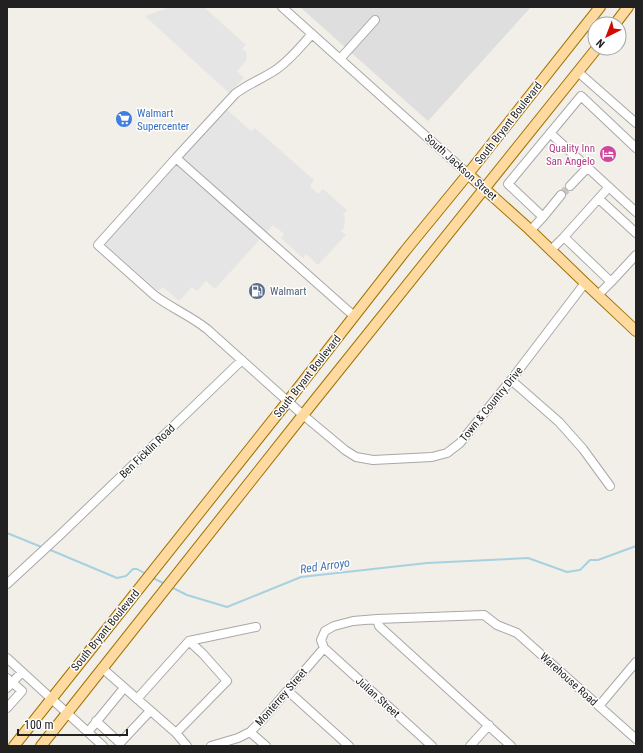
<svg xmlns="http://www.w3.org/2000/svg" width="643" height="753" font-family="'Roboto Condensed',sans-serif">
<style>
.residential{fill:#dfdede}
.parking{fill:#e5e5e5}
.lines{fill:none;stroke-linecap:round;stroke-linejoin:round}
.stream{stroke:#a7d1e1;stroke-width:2}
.minor-tunnel{stroke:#c8c6c0;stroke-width:8;stroke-dasharray:8 4;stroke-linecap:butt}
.minor-casing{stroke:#a8a8a8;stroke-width:10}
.major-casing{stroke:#9f7200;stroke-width:12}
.minor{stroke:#fff;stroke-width:8}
.major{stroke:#ffdaa0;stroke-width:10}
.labels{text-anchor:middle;stroke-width:3;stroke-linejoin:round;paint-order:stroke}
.shop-label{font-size:11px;fill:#366cbe;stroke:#fff;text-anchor:start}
.street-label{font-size:11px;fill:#212121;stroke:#fff}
.hotel-label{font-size:11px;fill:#b23c85;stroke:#fff;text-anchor:end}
.service-label{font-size:11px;fill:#4e5e75;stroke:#fff;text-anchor:start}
.water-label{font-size:12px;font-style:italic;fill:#4575af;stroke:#fff}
</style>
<rect width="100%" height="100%" fill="#f2efe8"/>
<path class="residential" d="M 300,7 L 531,7 L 428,121 Z"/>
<path class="parking" d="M 171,7 L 204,7 L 246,45 L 242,49 L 246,52 L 247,56 L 246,61 L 237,71 L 244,78 L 229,93 L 145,16 Z
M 226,109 L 251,131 L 255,128 L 314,180 L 310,186 L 318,194 L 323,189 L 347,210 L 343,215 L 345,218 L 344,228 L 341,231 L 346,235 L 318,265 L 306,254 L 303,258 L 281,238 L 284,234 L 273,225 L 215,289 L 206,281 L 197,291 L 192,287 L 179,301 L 163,287 L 158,291 L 105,244 Z"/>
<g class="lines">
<path class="stream" d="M 7,533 L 44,548
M 48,549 L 117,578 L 126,576 L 133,569 L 137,569 L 146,574
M 151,577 L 165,584
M 171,587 L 187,595 L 227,607 L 301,577 L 427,563 L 528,558 L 567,572 L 580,570 L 590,560 L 598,560 L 636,546"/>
<path class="minor-tunnel" d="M 561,195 L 570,186"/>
<g class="minor-casing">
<path id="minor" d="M 282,7 L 468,174
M 340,59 L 375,20
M 578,72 L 636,123
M 550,133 L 636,212
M 176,158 L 235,94 C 248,84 264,78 277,69 C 291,59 301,46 312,34
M 570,186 L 588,167
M 609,187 L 564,237 L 611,282 L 636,255
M 599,199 L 636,233
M 543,217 L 561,195
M 530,231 L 543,217 L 508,184 L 581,96 L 636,148
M 551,250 L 564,237
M 598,295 L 611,282
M 354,316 L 176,158 L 98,245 L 154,295 C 171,308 191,316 207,329 L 303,415 L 345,450 L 356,457 L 373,460 L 432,457 L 447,453 L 460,443 L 511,380 L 585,283
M 511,380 L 559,422 L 583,449 L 610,486
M 7,584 L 60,535 L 242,360
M 377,619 L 379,626 L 511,746
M 189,641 L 256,627
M 7,658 L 103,746
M 102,668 L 176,733 L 187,746
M 7,678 L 22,691 L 7,708
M 7,688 L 22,672
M 288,691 L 349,746
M 137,699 L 189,641 L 203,654 L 227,681 L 176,733
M 599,706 L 636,662
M 96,721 L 120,743 L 150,711
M 88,732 L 124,688
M 250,732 L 266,746
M 211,746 L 238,738 L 250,732 L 263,719 L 324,648
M 432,746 L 324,648 L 321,640 L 325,631 L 334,626 L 353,621 L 377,619 L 484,615 L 497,625 L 517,633 L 636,739
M 470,746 L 489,725"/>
</g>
<g class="major-casing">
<path id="major" d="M 615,24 L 628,7
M 468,174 L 527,227 L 585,283 L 636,331
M 14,746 L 288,401 L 405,251 L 468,174 L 600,7
M 41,746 L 303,415 L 597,48"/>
</g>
<use href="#minor" class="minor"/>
<use href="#major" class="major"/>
</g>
<defs>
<g id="supermarket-disc" transform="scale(0.9)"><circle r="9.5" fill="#3f7fe0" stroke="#fff"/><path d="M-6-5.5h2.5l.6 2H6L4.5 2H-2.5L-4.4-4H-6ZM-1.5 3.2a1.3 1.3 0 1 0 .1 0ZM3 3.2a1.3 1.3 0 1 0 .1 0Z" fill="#fff"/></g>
<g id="hotel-disc" transform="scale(0.9)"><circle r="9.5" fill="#d1479c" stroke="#fff"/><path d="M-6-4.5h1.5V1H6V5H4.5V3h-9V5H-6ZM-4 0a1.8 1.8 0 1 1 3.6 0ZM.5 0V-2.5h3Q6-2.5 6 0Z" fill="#fff"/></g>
<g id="fuel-disc" transform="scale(0.9)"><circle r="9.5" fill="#5c6f8a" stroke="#fff"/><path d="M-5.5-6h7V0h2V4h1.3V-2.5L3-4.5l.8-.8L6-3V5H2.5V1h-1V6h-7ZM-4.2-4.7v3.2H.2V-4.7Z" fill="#fff"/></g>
</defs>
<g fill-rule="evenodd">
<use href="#supermarket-disc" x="124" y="119"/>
<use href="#hotel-disc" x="608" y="154"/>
<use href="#fuel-disc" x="257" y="291"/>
</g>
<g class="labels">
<g class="shop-label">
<text x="137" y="117">Walmart<tspan x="137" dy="13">Supercenter</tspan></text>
</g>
<g class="street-label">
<text transform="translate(508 123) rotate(-52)" y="4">South Bryant Boulevard</text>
<text transform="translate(461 167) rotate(42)" y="4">South Jackson Street</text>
<text transform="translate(307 376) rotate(-52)" y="4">South Bryant Boulevard</text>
<text transform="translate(491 404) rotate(-51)" y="4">Town &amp; Country Drive</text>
<text transform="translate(147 451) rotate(-44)" y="4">Ben Ficklin Road</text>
<text transform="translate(105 630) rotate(-51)" y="4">South Bryant Boulevard</text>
<text transform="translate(569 679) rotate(42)" y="4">Warehouse Road</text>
<text transform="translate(281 697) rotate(-49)" y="4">Monterrey Street</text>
<text transform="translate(378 697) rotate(42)" y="4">Julian Street</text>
</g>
<g class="hotel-label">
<text x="595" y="152">Quality Inn<tspan x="595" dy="13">San Angelo</tspan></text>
</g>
<g class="service-label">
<text x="270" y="295">Walmart</text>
</g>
<g class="water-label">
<text transform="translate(325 566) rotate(-8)" y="4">Red Arroyo</text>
</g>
</g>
<rect width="643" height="753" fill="none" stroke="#212121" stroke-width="16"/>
<g transform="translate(607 36) rotate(222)"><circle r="19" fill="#ffffff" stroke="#a6a6a6"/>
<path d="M0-3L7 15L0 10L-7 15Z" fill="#d30a00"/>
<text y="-6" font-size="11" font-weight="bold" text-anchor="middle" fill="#212121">N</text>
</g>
<path d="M18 729v6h109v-6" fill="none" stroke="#212121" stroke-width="2"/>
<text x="24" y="729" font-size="12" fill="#212121" stroke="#ffffff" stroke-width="3" paint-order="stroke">100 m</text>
</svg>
